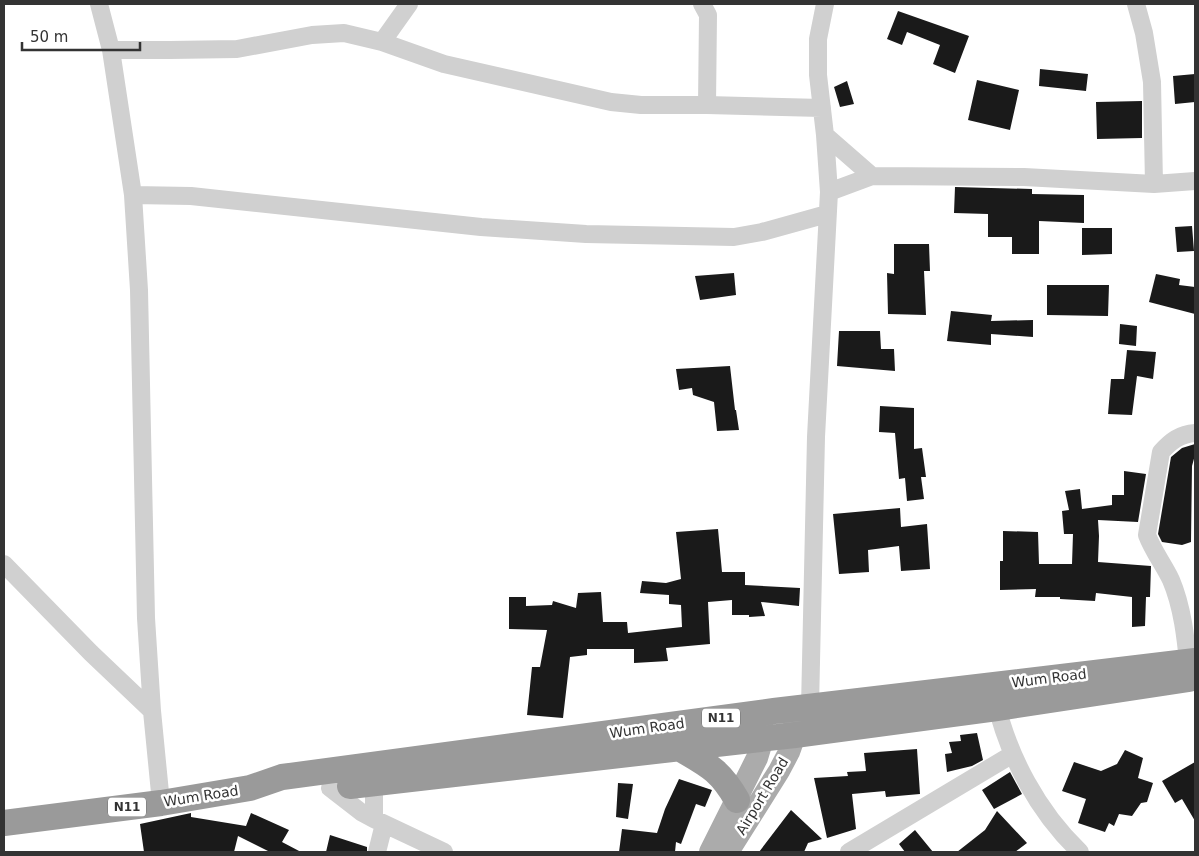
<svg xmlns="http://www.w3.org/2000/svg" width="1199" height="856" font-family="'DejaVu Sans',sans-serif">
<style>
.building{fill:#1a1a1a}
.lines{fill:none;stroke-linecap:round;stroke-linejoin:round}
.minor{stroke:#d0d0d0;stroke-width:18}
.major{stroke:#ababab;stroke-width:22}
.highway{stroke:#9a9a9a;stroke-width:26}
.labels{text-anchor:middle;stroke-width:5;stroke-linejoin:round;paint-order:stroke}
.shield{fill:#fff;stroke:#707070;stroke-width:1}
.shield-label{font-size:12px;font-weight:bold;fill:#333}
.street-label{font-size:14px;fill:#333;stroke:#fff}
</style>
<rect width="100%" height="100%" fill="#fff"/>
<path class="building" d="M 898,11 L 969,36 L 955,73 L 933,64 L 940,45 L 907,32 L 902,45 L 887,39 Z
M 1040,69 L 1088,74 L 1086,91 L 1039,86 Z
M 1195,74 L 1195,102 L 1175,104 L 1173,76 Z
M 977,80 L 1019,90 L 1010,130 L 968,120 Z
M 847,81 L 854,104 L 840,107 L 834,87 Z
M 1142,101 L 1142,138 L 1097,139 L 1096,102 Z
M 955,187 L 1032,189 L 1032,194 L 1084,195 L 1084,223 L 1039,221 L 1039,254 L 1012,254 L 1012,237 L 988,237 L 988,214 L 954,213 Z
M 1192,226 L 1194,251 L 1177,252 L 1175,227 Z
M 1082,228 L 1112,228 L 1112,254 L 1082,255 Z
M 894,244 L 929,244 L 930,271 L 924,271 L 926,315 L 888,314 L 887,273 L 894,274 Z
M 734,273 L 736,295 L 700,300 L 695,276 Z
M 1156,274 L 1180,279 L 1179,285 L 1195,287 L 1195,314 L 1149,302 Z
M 1047,285 L 1109,285 L 1108,316 L 1047,315 Z
M 951,311 L 992,315 L 991,321 L 1033,320 L 1033,337 L 991,334 L 991,345 L 947,341 Z
M 1120,324 L 1137,326 L 1136,346 L 1119,344 Z
M 839,331 L 880,331 L 881,349 L 894,349 L 895,371 L 837,366 Z
M 1127,350 L 1156,352 L 1153,379 L 1137,376 L 1132,415 L 1108,414 L 1111,379 L 1124,379 Z
M 730,366 L 735,410 L 736,410 L 739,430 L 717,431 L 714,402 L 693,395 L 692,388 L 679,390 L 676,369 Z
M 880,406 L 914,408 L 914,449 L 922,448 L 926,477 L 921,477 L 924,499 L 907,501 L 905,478 L 899,479 L 895,433 L 879,432 Z
M 1195,444 L 1195,455 L 1192,466 L 1191,542 L 1182,545 L 1162,542 L 1158,534 L 1171,457 L 1182,448 Z
M 1124,471 L 1146,474 L 1138,522 L 1098,520 L 1099,536 L 1098,562 L 1151,566 L 1150,597 L 1146,597 L 1145,626 L 1132,627 L 1132,597 L 1096,593 L 1095,601 L 1060,599 L 1060,597 L 1035,597 L 1036,589 L 1000,590 L 1000,561 L 1003,561 L 1003,531 L 1038,532 L 1039,564 L 1072,564 L 1073,534 L 1064,534 L 1062,511 L 1069,510 L 1065,491 L 1080,489 L 1082,509 L 1112,505 L 1112,495 L 1124,495 Z
M 900,508 L 901,527 L 927,524 L 930,569 L 901,571 L 899,546 L 868,550 L 869,572 L 839,574 L 833,514 Z
M 718,529 L 722,572 L 745,572 L 745,585 L 800,588 L 799,606 L 761,602 L 765,616 L 749,617 L 749,615 L 732,615 L 732,600 L 708,602 L 710,644 L 666,648 L 668,661 L 634,663 L 634,649 L 587,649 L 587,655 L 570,657 L 563,718 L 527,715 L 532,667 L 540,667 L 547,630 L 509,629 L 509,597 L 526,597 L 526,606 L 552,605 L 553,601 L 576,608 L 578,593 L 601,592 L 603,622 L 627,622 L 628,633 L 682,627 L 681,605 L 669,604 L 669,595 L 640,593 L 642,581 L 666,583 L 681,579 L 676,532 Z
M 977,733 L 983,760 L 972,766 L 947,772 L 945,754 L 952,753 L 949,742 L 961,741 L 960,735 Z
M 917,749 L 920,794 L 886,797 L 885,791 L 852,794 L 856,829 L 827,838 L 814,778 L 848,776 L 847,772 L 866,771 L 864,753 Z
M 1125,750 L 1143,758 L 1138,778 L 1153,783 L 1147,802 L 1141,803 L 1132,816 L 1119,814 L 1114,826 L 1109,823 L 1105,832 L 1078,823 L 1086,799 L 1062,791 L 1074,762 L 1101,771 L 1117,764 Z
M 1195,762 L 1195,821 L 1182,799 L 1175,803 L 1162,781 Z
M 1010,772 L 1022,794 L 994,809 L 982,790 Z
M 679,779 L 712,790 L 705,807 L 696,804 L 681,844 L 676,842 L 675,852 L 619,852 L 622,829 L 657,833 L 665,809 Z
M 618,783 L 633,784 L 628,819 L 616,817 Z
M 791,810 L 822,839 L 808,843 L 804,852 L 759,852 Z
M 997,811 L 1027,843 L 1015,852 L 957,852 L 985,830 Z
M 191,813 L 191,817 L 246,826 L 251,813 L 289,830 L 282,842 L 301,852 L 270,852 L 238,836 L 234,852 L 190,851 L 190,852 L 144,852 L 140,824 Z
M 915,830 L 933,852 L 905,852 L 899,844 Z
M 330,835 L 367,847 L 367,852 L 326,852 Z"/>
<g class="lines">
<path class="minor" d="M 99,4 L 111,50 L 133,195 L 139,290 L 146,618 L 152,711 L 161,803
M 702,4 L 708,15 L 707,105
M 1136,4 L 1144,33 L 1152,82 L 1154,184
M 382,42 L 409,4
M 111,50 L 170,50 L 237,49 L 312,35 L 344,33 L 382,42 L 444,64 L 611,102 L 641,105 L 707,105 L 822,108
M 825,135 L 872,176
M 829,192 L 872,176 L 1024,177 L 1154,184 L 1195,181
M 133,195 L 191,196 L 481,227 L 586,234 L 734,237 L 762,232 L 827,214
M 4,564 L 91,653 L 152,711
M 1189,671 C 1186,641 1183,608 1171,580 C 1164,565 1153,551 1147,535 L 1161,452 C 1171,441 1180,434 1195,433
M 995,699 C 1008,756 1038,812 1080,852
M 810,707 L 816,437 L 829,192 L 825,135 L 818,75 L 818,39 L 825,4
M 374,783 L 374,819
M 330,788 L 361,812 L 374,819 L 444,852
M 377,852 L 384,824
M 849,852 L 1013,754"/>
<path class="major" d="M 710,852 L 757,758 L 763,738 L 762,724
M 728,852 L 779,771 L 789,752 L 795,735 L 794,720"/>
<path class="highway" d="M 679,748 C 708,765 720,770 737,800
M 350,786 L 795,735 L 997,708 L 1189,679
M 4,823 L 161,803 L 250,788 L 282,777 L 774,711 L 1195,661"/>
</g>
<g class="labels">
<g class="shield">
<rect x="702" y="708.5" width="38" height="19" rx="4"/>
<rect x="108" y="797.5" width="38" height="19" rx="4"/>
</g>
<g class="shield-label">
<text x="721" y="722">N11</text>
<text x="127" y="811">N11</text>
</g>
<g class="street-label">
<text transform="translate(1049 678) rotate(-7)" y="5">Wum Road</text>
<text transform="translate(647 728) rotate(-8)" y="5">Wum Road</text>
<text transform="translate(201 796) rotate(-9)" y="5">Wum Road</text>
<text transform="translate(762 796) rotate(-59)" y="5">Airport Road</text>
</g>
</g>
<rect width="1199" height="856" fill="none" stroke="#333333" stroke-width="10"/>
<path d="M22 42v8h118v-8" fill="none" stroke="#333333" stroke-width="2.5"/>
<text x="30" y="42" font-size="15" fill="#333333" stroke="#ffffff" stroke-width="4" paint-order="stroke">50 m</text>
</svg>
